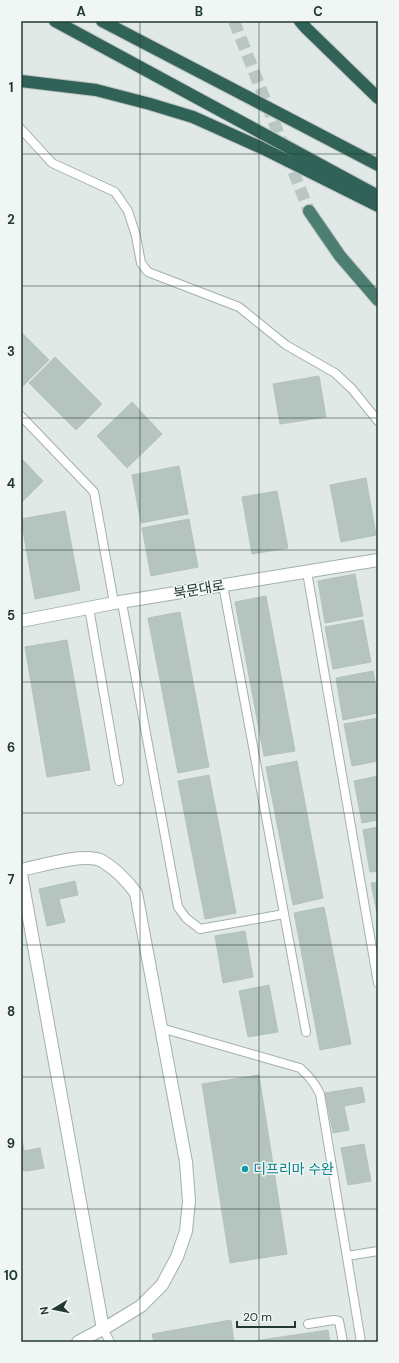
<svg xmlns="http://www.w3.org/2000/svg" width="399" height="1363" font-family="'DM Sans','Noto Sans KR',sans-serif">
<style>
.building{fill:#b5c4be;stroke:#b3c2bc}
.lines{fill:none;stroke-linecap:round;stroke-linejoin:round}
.trunk-tunnel{stroke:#bac6c1;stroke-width:12;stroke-dasharray:12 6;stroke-linecap:butt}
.service-casing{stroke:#a3b0ac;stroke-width:10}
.minor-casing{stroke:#a3b0ac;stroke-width:14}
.trunk-casing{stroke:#bdc3c2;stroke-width:14}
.motorway-casing{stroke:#bdc3c2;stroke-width:14}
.service{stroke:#fff;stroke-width:8}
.minor{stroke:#fff;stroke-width:12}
.trunk{stroke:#4c7e72;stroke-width:12}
.motorway{stroke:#306257;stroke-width:12}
.grid{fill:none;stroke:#223832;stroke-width:1;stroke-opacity:0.55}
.culture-dot{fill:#0f9aa8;stroke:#f0f6f3;stroke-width:1.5}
.labels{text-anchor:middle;stroke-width:3;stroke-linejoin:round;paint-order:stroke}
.street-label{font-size:14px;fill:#223832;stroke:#f0f6f3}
.culture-label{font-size:14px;fill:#0d838f;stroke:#f0f6f3;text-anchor:start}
.neatline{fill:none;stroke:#223832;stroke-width:1.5}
.grid-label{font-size:13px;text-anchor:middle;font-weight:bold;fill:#223832}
</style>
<rect width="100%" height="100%" fill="#e0e9e5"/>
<path class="building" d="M 21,332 L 49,360 L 23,386 L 21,384 Z
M 55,357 L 102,404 L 76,430 L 29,383 Z
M 319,376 L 326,417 L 280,424 L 273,384 Z
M 132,402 L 162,434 L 127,468 L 97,436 Z
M 21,458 L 43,481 L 21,503 Z
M 179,466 L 188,514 L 141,523 L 132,475 Z
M 366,478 L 376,535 L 341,542 L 330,485 Z
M 277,491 L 288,548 L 252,554 L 242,497 Z
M 65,511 L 80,590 L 35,599 L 21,519 Z
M 189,519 L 198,567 L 151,576 L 142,528 Z
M 355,574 L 363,616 L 325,623 L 318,581 Z
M 266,596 L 295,751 L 264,756 L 235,602 Z
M 180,612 L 209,767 L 178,773 L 148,618 Z
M 363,620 L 371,662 L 333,669 L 325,627 Z
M 67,640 L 90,770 L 47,777 L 25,647 Z
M 373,671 L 378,698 L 378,713 L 343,720 L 336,678 Z
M 378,718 L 378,761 L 352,766 L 344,724 Z
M 297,761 L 323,898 L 293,905 L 266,767 Z
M 209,775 L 236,913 L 205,919 L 178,781 Z
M 378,776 L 378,820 L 362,823 L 354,781 Z
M 378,827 L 378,871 L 370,872 L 363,830 Z
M 75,881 L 78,895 L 59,899 L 65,922 L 47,926 L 39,889 Z
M 378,882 L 378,918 L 371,883 Z
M 324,907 L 351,1044 L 320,1050 L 294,913 Z
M 245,931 L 253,977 L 223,983 L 215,936 Z
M 269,985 L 278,1032 L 248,1037 L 239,991 Z
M 259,1075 L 287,1254 L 230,1263 L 202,1084 Z
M 362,1087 L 365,1102 L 344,1106 L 349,1130 L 333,1133 L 325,1093 Z
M 21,1134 L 24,1151 L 40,1148 L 44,1168 L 27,1171 L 21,1170 Z
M 364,1144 L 371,1181 L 348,1185 L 341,1148 Z
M 231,1320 L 234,1342 L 154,1342 L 152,1334 Z
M 328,1330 L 330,1342 L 254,1342 L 254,1341 Z"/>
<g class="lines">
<path class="trunk-tunnel" d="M 234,21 L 309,211"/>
<g class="service-casing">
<path id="service" d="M 21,129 L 52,163 L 115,192 L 128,211 L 136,236 L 141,263 L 148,272 L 239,307 L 286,345 L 335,373 L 352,389 L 378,421
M 21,416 L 94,492 L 114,603
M 307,572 L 378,983
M 223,585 L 306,1032
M 122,603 L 178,907 L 186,918 L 200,929 L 284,914
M 89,608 L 119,781
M 161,1028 L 300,1068 C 309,1076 315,1083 320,1094 L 361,1342
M 347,1256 L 378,1251
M 308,1324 L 334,1320 L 339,1321 L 343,1342
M 103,1329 L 110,1342"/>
</g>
<g class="minor-casing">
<path id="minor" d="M 21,621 L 114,603 L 378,560
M 21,870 C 40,866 86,852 102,861 C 116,869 127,881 136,893 L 186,1162 L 189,1201 L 186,1231 L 177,1257 L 162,1285 L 141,1306 L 110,1325 L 78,1342
M 21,874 L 103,1329"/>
</g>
<g class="trunk-casing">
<path id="trunk" d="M 309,211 L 340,256 L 378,300"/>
</g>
<g class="motorway-casing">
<path id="motorway" d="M 55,21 L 378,196
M 102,21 L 378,165
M 300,21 L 306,28 L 378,98
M 21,81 L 96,90 L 150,104 L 193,117 L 262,148 L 378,206"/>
</g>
<use href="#service" class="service"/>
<use href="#minor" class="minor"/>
<use href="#trunk" class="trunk"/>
<use href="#motorway" class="motorway"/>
</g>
<path class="grid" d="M 140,21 L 140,1342M 259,21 L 259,1342M 21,154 L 378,154M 21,286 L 378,286M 21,418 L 378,418M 21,550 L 378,550M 21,682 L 378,682M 21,813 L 378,813M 21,945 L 378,945M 21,1077 L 378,1077M 21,1209 L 378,1209"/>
<circle class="culture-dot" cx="245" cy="1169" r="4"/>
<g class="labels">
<g class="street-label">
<text transform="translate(199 589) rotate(-10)" y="5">북문대로</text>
</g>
<g class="culture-label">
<text x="253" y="1174">디프리마 수완</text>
</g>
</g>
<rect width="399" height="1363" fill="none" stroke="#f0f6f3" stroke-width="44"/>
<g transform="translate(54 1309) rotate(260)" stroke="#f0f6f3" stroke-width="3" paint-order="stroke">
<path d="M0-3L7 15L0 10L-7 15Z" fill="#223832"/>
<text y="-6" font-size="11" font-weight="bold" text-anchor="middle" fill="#223832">N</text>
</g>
<path d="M237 1321v6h58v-6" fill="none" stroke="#223832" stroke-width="2"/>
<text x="243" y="1321" font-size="12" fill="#223832" stroke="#f0f6f3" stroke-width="3" paint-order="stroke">20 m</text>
<rect x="22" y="22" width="355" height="1319" class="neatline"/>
<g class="grid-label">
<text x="81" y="16">A</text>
<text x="199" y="16">B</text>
<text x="318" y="16">C</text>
<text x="11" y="92">1</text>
<text x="11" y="224">2</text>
<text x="11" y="356">3</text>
<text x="11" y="488">4</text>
<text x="11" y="620">5</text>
<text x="11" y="752">6</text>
<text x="11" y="884">7</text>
<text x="11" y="1016">8</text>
<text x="11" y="1148">9</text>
<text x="11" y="1280">10</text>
</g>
</svg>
